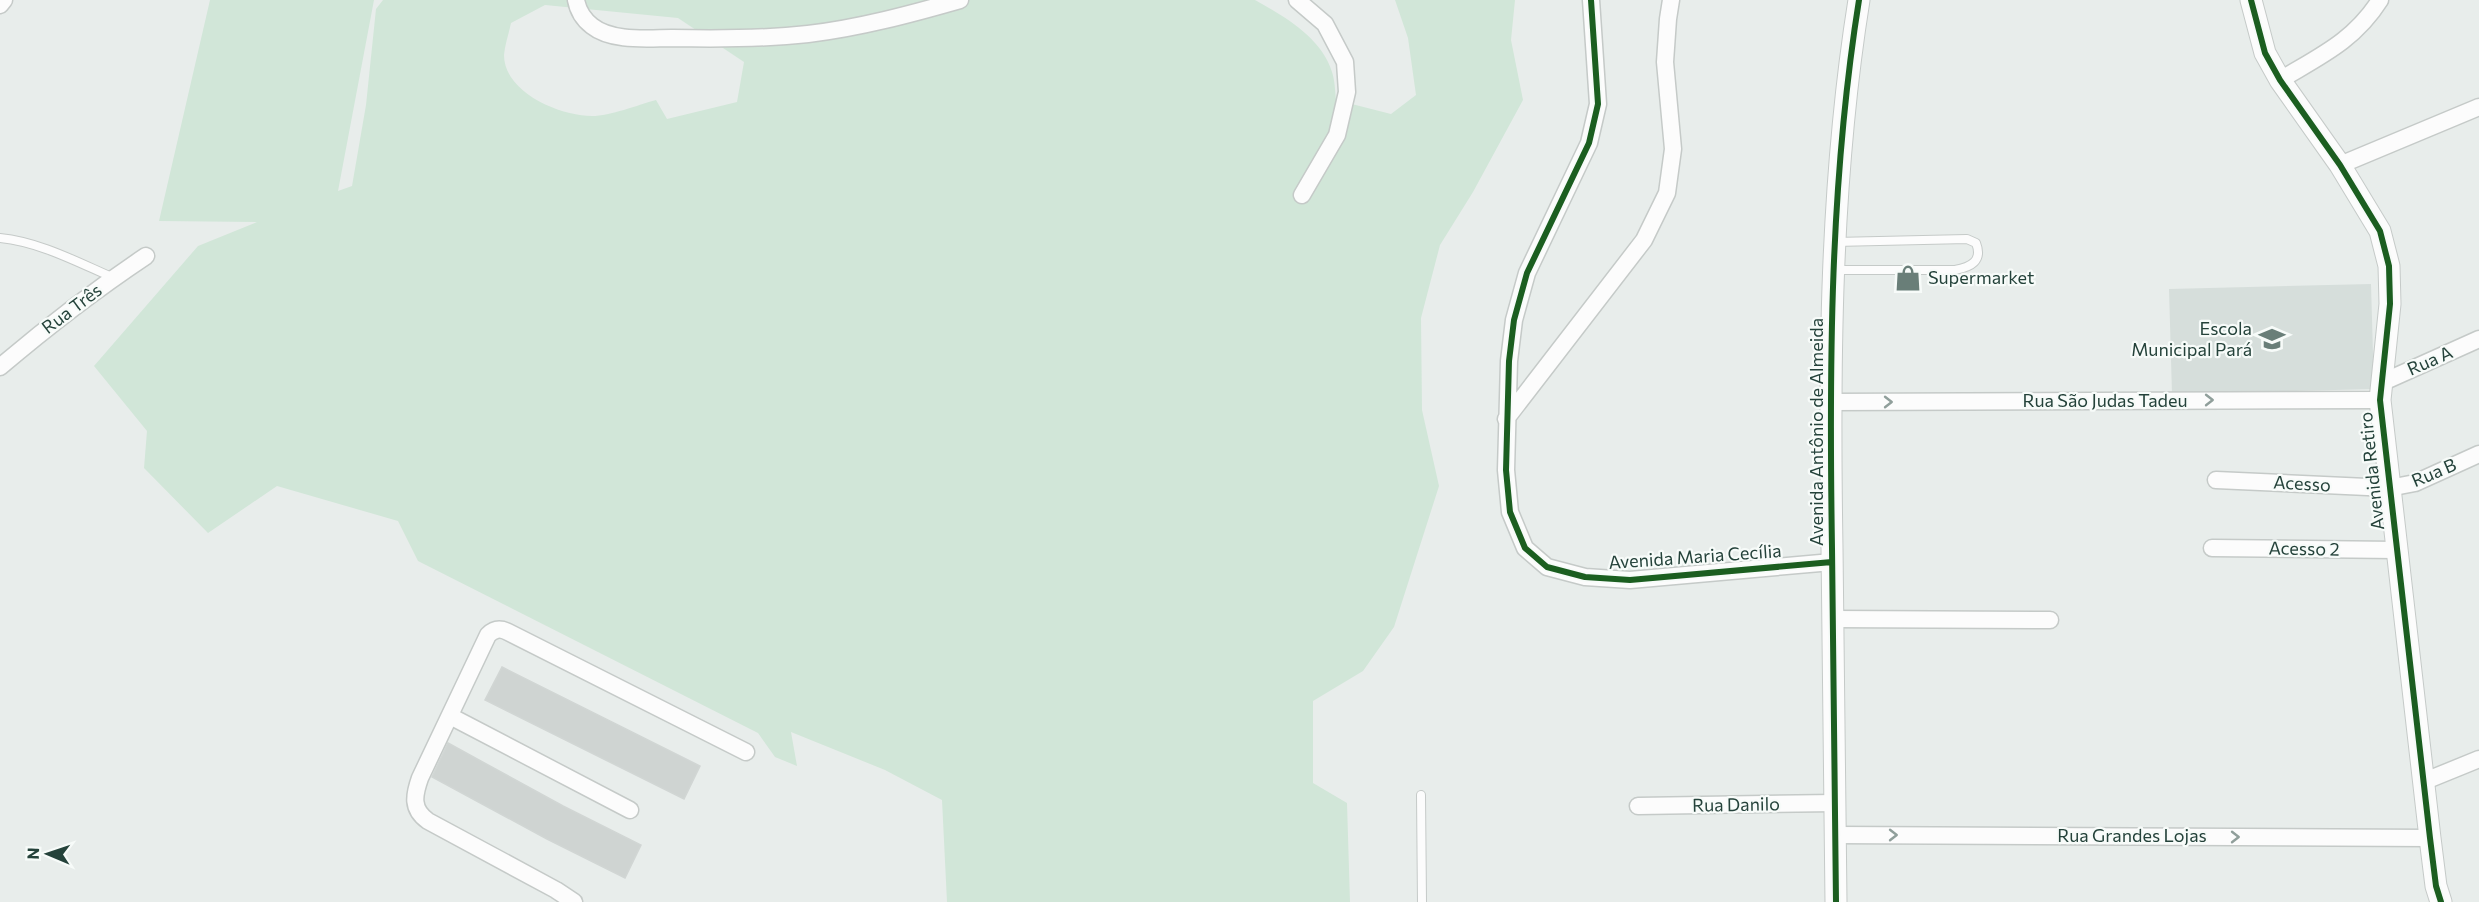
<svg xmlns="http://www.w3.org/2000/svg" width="2479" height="902" font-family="Commissioner,sans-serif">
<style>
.built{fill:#d6dedb}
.green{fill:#d1e6d8;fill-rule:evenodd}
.building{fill:#cfd4d2;stroke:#d1d6d4;stroke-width:1.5}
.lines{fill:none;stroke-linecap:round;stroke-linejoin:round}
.service-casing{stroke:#c5cac8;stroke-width:10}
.minor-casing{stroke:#c5cac8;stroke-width:19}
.tertiary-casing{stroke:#c5cac8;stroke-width:23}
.service{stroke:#fcfcfc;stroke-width:8}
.minor{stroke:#fcfcfc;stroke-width:16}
.tertiary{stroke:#fcfcfc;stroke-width:21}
.cycleway-casing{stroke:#f7fbf9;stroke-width:10}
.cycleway{stroke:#1b5e20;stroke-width:6}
.oneway{stroke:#909f9b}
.labels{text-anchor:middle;stroke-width:4.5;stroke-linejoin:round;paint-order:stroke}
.poi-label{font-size:18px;fill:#24423a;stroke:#f7fbf9;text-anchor:start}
.street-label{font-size:18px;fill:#24423a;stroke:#f7fbf9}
</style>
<rect width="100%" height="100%" fill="#e8edeb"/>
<path class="built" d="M 2371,284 L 2374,389 L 2172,394 L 2169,289 Z"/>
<path class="green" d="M 210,0 L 374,0 L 338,191 L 352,186 L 366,105 L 376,9 L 383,0 L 1255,0 C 1284,16 1322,38 1332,72 C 1335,81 1335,91 1336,100 L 1391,114 L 1416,95 L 1408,38 L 1395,0 L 1515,0 L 1511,40 L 1523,100 L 1473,192 L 1440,245 L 1421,318 L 1422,410 L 1439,486 L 1394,627 L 1363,671 L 1313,701 L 1313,783 L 1347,803 L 1350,902 L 947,902 L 942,800 L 885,770 L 791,732 L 797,766 L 775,757 L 758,733 L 418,561 L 398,521 L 277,486 L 208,533 L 144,468 L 147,431 L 94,366 L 198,246 L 257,222 L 159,221 ZM 545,5 L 678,18 L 744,62 L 737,102 L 667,119 L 656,100 C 638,105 610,116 592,116 C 561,116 504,93 504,55 C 505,44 509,33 511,23 Z"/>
<path class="building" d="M 502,667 L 700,766 L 684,799 L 485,700 Z
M 448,743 L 563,806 L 641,845 L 625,878 L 547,839 L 432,777 Z"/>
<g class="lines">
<g class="service-casing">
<path id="service" d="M 0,238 C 40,242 77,262 114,278
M 1835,270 L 1955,270 C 1971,267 1983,261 1976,243 L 1967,239 L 1835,242
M 1421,795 L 1422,902"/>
</g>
<g class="minor-casing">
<path id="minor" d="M 576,0 C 578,11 583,19 592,26 C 612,42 648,38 672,38 C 717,39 763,39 808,34 C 859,28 911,14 960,0
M 1297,0 L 1325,24 L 1345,62 L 1347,92 L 1337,135 L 1302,195
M 1591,0 L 1598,104 L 1589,143 L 1527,273 L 1514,320 L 1509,361 L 1506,470 L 1510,512 L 1525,548 L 1547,567 L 1585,577 L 1630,580 L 1832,562
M 0,5 L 4,0
M 2280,80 C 2320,56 2354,41 2380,0
M 2340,165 L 2479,107
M 0,367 C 47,327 95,290 146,256
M 2381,383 L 2479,339
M 1830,402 L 2380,400
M 1506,419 L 1644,240 L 1667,193 L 1673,149 L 1665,62 L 1668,19 L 1671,0
M 2216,480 L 2389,488 L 2415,483 L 2479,454
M 2212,548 L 2396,550
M 1832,619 L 2050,620
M 450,716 L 630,810
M 2425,781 L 2479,759
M 1638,806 L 1835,803
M 1835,835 L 2430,838
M 574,902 L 556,890 L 428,821 C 411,809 414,795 420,778 L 488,635 C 494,629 500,628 508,632 L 746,752"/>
</g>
<g class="tertiary-casing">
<path id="tertiary" d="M 2251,0 L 2265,53 L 2280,80 L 2340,165 L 2380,231 L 2389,266 L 2390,304 L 2380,400 L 2430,838 L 2436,886 L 2441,902
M 1836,902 C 1834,784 1833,666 1832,548 C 1829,365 1830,181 1859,0"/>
</g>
<use href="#service" class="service"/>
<use href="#minor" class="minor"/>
<use href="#tertiary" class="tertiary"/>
<g class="cycleway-casing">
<path id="cycleway" d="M 1591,0 L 1598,104 L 1589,143 L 1527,273 L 1514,320 L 1509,361 L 1506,470 L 1510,512 L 1525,548 L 1547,567 L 1585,577 L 1630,580 L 1832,562
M 2251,0 L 2265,53 L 2280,80 L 2340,165 L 2380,231 L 2389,266 L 2390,304 L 2380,400 L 2430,838 L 2436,886 L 2441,902
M 1836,902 C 1834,784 1833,666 1832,548 C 1829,365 1830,181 1859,0"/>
</g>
<use href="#cycleway" class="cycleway"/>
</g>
<defs><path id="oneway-chevron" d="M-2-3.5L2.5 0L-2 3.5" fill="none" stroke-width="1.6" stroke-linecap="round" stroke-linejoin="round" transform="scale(1.5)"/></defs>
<g class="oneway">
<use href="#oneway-chevron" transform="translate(2209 400)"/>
<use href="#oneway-chevron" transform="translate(1888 402)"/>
<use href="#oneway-chevron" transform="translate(1893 835)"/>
<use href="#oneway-chevron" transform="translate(2235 837)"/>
</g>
<defs>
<g id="shop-bare" transform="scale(2.07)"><path d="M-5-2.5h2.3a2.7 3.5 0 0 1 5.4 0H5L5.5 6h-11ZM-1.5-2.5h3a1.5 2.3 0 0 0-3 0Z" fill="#697e78" stroke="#f7fbf9" stroke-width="2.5" paint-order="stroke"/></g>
<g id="school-bare" transform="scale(2.07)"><path d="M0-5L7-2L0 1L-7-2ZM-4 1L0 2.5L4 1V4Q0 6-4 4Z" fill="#697e78" stroke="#f7fbf9" stroke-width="2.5" paint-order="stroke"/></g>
</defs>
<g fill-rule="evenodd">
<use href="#shop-bare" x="1908" y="278"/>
<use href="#school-bare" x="2272" y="339"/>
</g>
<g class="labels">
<g class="poi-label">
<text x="1928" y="284">Supermarket</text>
<text x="2252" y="335" text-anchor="end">Escola<tspan x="2252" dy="21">Municipal Pará</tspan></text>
</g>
<g class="street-label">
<text transform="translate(72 309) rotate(-37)" y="6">Rua Três</text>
<text transform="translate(2430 361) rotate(-24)" y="6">Rua A</text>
<text x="2105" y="407">Rua São Judas Tadeu</text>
<text transform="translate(1817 432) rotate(-90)" y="6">Avenida Antônio de Almeida</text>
<text transform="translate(2372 471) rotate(-96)" y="6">Avenida Retiro</text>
<text transform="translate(2434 473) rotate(-23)" y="6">Rua B</text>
<text transform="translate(2302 484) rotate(3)" y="6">Acesso</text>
<text transform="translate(2304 549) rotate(1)" y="6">Acesso 2</text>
<text transform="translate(1695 557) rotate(-4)" y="6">Avenida Maria Cecília</text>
<text transform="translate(1736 805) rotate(-1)" y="6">Rua Danilo</text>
<text x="2132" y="842">Rua Grandes Lojas</text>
</g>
</g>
<g transform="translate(48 854) rotate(272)" stroke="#f7fbf9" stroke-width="4.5" paint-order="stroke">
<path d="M0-4.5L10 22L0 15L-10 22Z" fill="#24423a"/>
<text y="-9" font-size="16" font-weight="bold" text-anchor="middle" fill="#24423a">N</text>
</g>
</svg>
